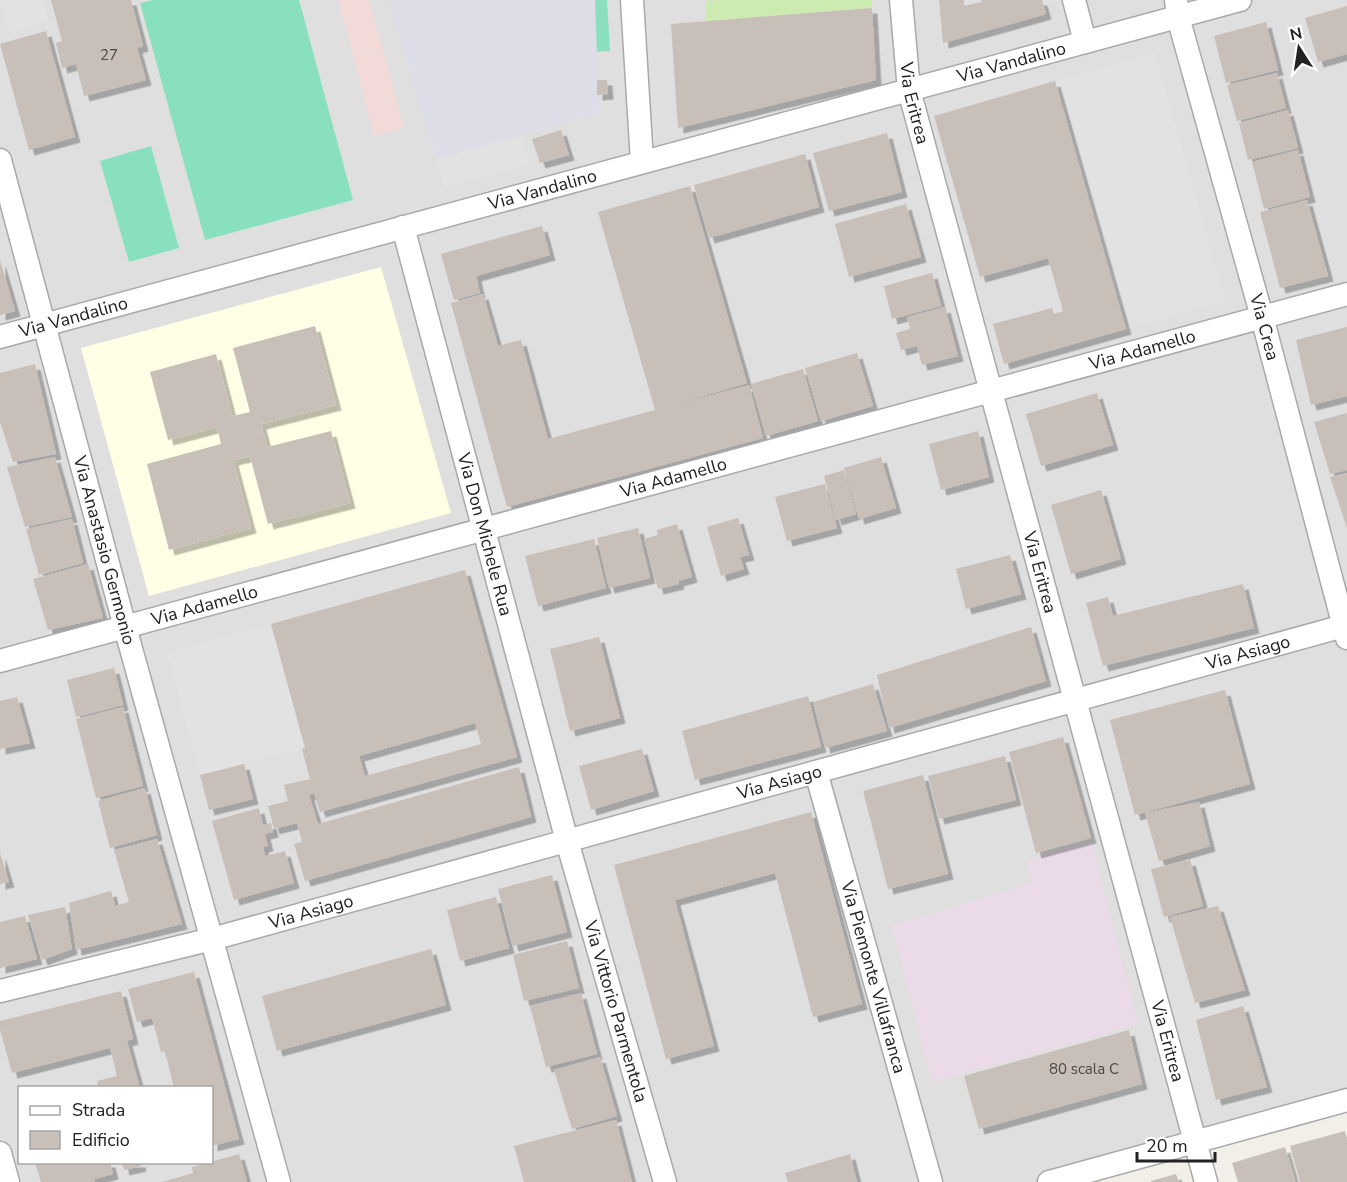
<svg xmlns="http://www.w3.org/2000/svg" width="1347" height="1182" font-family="'Nunito Sans',sans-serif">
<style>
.residential{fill:#e0dfdf;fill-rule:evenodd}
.commercial{fill:#f2dad9}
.industrial{fill:#ebdbe8}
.education{fill:#ffffe5}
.grass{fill:#cdebb0}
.pitch{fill:#88e0be}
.parking{fill:#e2e2e2}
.plaza{fill:#dddde8}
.building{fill:#c7bfb8;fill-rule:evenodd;filter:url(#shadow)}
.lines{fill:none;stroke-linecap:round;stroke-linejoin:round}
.minor-casing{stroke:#a9a9a9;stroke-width:25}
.minor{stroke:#fff;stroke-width:22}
.labels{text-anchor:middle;stroke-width:4.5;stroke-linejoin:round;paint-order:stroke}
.number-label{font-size:15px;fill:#4b4948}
.street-label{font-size:18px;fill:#222;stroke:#fff}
</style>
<defs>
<filter id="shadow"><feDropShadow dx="5.5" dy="5.5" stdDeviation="0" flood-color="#0004"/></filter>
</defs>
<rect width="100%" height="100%" fill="#f2efe9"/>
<path class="residential" d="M 0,0 L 897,0 L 905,85 L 0,339 Z
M 904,0 L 1347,0 L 1347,1101 L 1198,1142 L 912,84 Z
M 907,91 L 1194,1144 L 1059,1182 L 0,1182 L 0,345 ZM 20,1088 L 212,1088 L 212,1162 L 20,1162 Z"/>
<path class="commercial" d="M 338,0 L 369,0 L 404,128 L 374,136 Z"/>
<path class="industrial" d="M 1091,842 L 1138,1024 L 932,1082 L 892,926 L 1032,883 L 1027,860 Z"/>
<path class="education" d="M 381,267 L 451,513 L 149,596 L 81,348 Z"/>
<path class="grass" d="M 721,0 L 871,0 L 872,8 L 706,21 L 705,1 Z"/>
<path class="pitch" d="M 153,0 L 299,0 L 353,200 L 205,240 L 140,3 Z
M 588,0 L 607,0 L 610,51 L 591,52 Z
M 151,146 L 179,248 L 129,262 L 100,161 Z"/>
<path class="parking" d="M 0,0 L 43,0 L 49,22 L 9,33 Z
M 1155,53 L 1225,301 L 1126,329 L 1055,81 Z
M 521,135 L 530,164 L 444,188 L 436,159 Z
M 271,624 L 305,748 L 200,775 L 167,652 Z"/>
<path class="plaza" d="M 389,0 L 595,0 L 599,113 L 436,159 Z"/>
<path class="building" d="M 51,0 L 131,0 L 143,46 L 137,48 L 146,80 L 84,96 L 76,64 L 62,68 L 56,43 L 62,41 Z
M 939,0 L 964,0 L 964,6 L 981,2 L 981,0 L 1042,0 L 1046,14 L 943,43 Z
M 1347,6 L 1347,54 L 1318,62 L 1305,18 Z
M 872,8 L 876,80 L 678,128 L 671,24 Z
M 1266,22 L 1278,70 L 1226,83 L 1214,36 Z
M 46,31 L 75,137 L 29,150 L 0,44 Z
M 1277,73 L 1286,108 L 1237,121 L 1227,85 Z
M 597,80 L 607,80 L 608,94 L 597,95 Z
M 1055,81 L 1126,329 L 1004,364 L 993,324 L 1052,308 L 1054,314 L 1063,311 L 1048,258 L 980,277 L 934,116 Z
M 1288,110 L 1298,148 L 1248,160 L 1239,123 Z
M 561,130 L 569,155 L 540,163 L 532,139 Z
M 887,133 L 902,192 L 829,211 L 813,153 Z
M 1298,150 L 1310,197 L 1264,209 L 1252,162 Z
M 805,154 L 819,207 L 709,238 L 694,185 Z
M 690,186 L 747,383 L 660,409 L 749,385 L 763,438 L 507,507 L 451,303 L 483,294 L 498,346 L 521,340 L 548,439 L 655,410 L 598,212 Z
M 1307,200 L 1328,276 L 1280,288 L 1260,212 Z
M 906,204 L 921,257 L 849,277 L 835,224 Z
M 542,226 L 550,255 L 476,276 L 480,293 L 454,300 L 441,254 Z
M 0,260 L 15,311 L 0,315 Z
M 932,273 L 941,306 L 892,319 L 884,286 Z
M 945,307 L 958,356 L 922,365 L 917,346 L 901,350 L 896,333 L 910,329 L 907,317 Z
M 315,326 L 336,405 L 261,424 L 267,447 L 331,431 L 350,503 L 268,524 L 250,456 L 233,460 L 251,528 L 169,550 L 147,464 L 221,444 L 217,427 L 168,440 L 150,372 L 216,354 L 232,416 L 250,412 L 233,348 Z
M 1347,327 L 1347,396 L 1311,405 L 1296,340 Z
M 857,353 L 873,406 L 821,421 L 805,368 Z
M 35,364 L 56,454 L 13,462 L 0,422 L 0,373 Z
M 803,369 L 818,421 L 766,436 L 751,384 Z
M 1097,393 L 1113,445 L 1041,466 L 1026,414 Z
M 1347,413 L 1347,470 L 1330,474 L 1314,422 Z
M 978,431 L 989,477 L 941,490 L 929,444 Z
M 55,457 L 72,517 L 25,527 L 7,467 Z
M 881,457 L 896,508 L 859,519 L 844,468 Z
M 844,470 L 856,514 L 836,520 L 824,476 Z
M 1347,473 L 1347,528 L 1330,477 Z
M 825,484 L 837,528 L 787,541 L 775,497 Z
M 1101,490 L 1121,559 L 1071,574 L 1051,505 Z
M 738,518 L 749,555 L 740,557 L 744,569 L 721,576 L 707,527 Z
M 72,519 L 83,563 L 39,575 L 26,529 Z
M 677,524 L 692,577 L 678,581 L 679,584 L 658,589 L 644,539 L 658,535 L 657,530 Z
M 638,528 L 650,578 L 609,588 L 597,538 Z
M 594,539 L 606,588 L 538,606 L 525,556 Z
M 1010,555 L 1021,594 L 966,609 L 956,569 Z
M 88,564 L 103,618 L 48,630 L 33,579 Z
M 465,570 L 517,757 L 320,812 L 314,793 L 309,795 L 318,824 L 519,767 L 531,817 L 305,881 L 294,844 L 302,842 L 297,823 L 274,829 L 268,806 L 288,801 L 284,785 L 310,779 L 302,749 L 305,748 L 271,624 ZM 475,723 L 481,744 L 365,776 L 359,756 Z
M 1243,584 L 1254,628 L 1103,666 L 1086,603 L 1108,597 L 1113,616 Z
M 1031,627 L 1046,681 L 889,728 L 877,675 Z
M 599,637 L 620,718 L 570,731 L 550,649 Z
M 114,668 L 123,705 L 76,717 L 67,680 Z
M 873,684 L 887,731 L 825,748 L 813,702 Z
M 1225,690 L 1250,784 L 1135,815 L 1110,720 Z
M 808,696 L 821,747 L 695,780 L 682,731 Z
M 17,697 L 30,743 L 0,749 L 0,701 Z
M 123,707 L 143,786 L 96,798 L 76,719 Z
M 1063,737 L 1091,838 L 1036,853 L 1009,752 Z
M 642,749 L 654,791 L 591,810 L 579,766 Z
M 1005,756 L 1016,800 L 939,819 L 928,776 Z
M 244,764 L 253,799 L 209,810 L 200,775 Z
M 923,775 L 948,874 L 888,889 L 863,791 Z
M 145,788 L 157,835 L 110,848 L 98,801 Z
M 1199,802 L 1210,846 L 1159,861 L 1145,813 Z
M 259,808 L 263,825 L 271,823 L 273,832 L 265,834 L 268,846 L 263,847 L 265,856 L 285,851 L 294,883 L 234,900 L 212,821 Z
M 811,812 L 862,1004 L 813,1017 L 775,873 L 675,900 L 714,1046 L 666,1059 L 614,865 Z
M 157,839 L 182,924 L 76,950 L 69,903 L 111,891 L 115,906 L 129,902 L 114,850 Z
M 0,853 L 9,882 L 0,884 Z
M 1190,860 L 1203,906 L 1164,917 L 1151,869 Z
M 552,875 L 567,932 L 513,946 L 498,889 Z
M 496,897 L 509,948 L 460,961 L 447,910 Z
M 1218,906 L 1245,990 L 1195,1003 L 1170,917 Z
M 65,907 L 72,949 L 42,960 L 28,915 Z
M 25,916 L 37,959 L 0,968 L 0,922 Z
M 567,941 L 579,988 L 524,1001 L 513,955 Z
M 431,949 L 446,1005 L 277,1051 L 262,996 Z
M 194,972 L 239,1139 L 212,1146 L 212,1088 L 174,1088 L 165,1051 L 161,1052 L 152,1018 L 137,1022 L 128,989 Z
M 121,991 L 133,1039 L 127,1041 L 140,1088 L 98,1088 L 97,1081 L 117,1076 L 110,1048 L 12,1073 L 0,1030 L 0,1021 Z
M 581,993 L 597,1054 L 546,1067 L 530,1006 Z
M 1243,1006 L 1267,1087 L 1216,1100 L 1196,1020 Z
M 1129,1030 L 1142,1084 L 979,1129 L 964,1076 Z
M 600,1057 L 617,1116 L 572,1129 L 554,1070 Z
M 616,1120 L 632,1182 L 524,1182 L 514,1146 Z
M 1345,1131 L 1347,1139 L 1347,1182 L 1300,1182 L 1290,1146 Z
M 1285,1147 L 1295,1182 L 1238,1182 L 1232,1163 Z
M 239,1154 L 247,1182 L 162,1182 L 193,1173 L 192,1167 Z
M 850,1154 L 857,1182 L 788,1182 L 785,1173 Z
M 35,1162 L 110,1162 L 113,1174 L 94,1179 L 95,1182 L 41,1182 Z
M 122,1162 L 140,1162 L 141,1166 L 124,1170 Z
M 1176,1174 L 1179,1182 L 1151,1182 L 1151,1181 Z"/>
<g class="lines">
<g class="minor-casing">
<g id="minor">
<path d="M 632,0 L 642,162"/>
<path id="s1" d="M 901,0 L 909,90 L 1206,1182"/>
<path d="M 1074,0 L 1085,42"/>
<path id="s2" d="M 1176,0 L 1178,17 L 1262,317 L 1347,638"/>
<path id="s3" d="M 0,160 L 125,627 L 279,1182"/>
<path id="s4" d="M 403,227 L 567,841 L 665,1182"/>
<path id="s5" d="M 0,337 L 1240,0"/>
<path id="s6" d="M 0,661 L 1347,294"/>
<path id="s7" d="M 816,772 L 931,1182"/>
<path id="s8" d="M 0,991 L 212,939 L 1347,625"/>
<path d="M 0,1153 L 8,1182"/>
<path d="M 1049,1182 L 1347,1100"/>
</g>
</g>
<use href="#minor" class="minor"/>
</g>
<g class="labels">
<g class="number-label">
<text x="109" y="60">27</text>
<text x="1084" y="1074">80 scala C</text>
</g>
<g class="street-label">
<text dy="6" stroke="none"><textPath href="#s5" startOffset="1048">Via Vandalino</textPath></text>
<text dy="6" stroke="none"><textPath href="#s1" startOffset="104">Via Eritrea</textPath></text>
<text dy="6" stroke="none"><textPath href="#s5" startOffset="562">Via Vandalino</textPath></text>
<text dy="6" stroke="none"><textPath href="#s5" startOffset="76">Via Vandalino</textPath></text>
<text dy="6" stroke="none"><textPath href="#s2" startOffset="339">Via Crea</textPath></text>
<text dy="6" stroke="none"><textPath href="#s6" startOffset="1184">Via Adamello</textPath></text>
<text dy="6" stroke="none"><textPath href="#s6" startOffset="698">Via Adamello</textPath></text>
<text dy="6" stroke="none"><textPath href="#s4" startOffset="318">Via Don Michele Rua</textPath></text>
<text dy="6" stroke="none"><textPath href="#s3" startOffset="404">Via Anastasio Germonio</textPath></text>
<text dy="6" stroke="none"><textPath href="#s1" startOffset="590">Via Eritrea</textPath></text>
<text dy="6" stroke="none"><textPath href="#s6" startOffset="212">Via Adamello</textPath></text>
<text dy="6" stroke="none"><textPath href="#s8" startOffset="1293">Via Asiago</textPath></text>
<text dy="6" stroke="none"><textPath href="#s8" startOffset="807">Via Asiago</textPath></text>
<text dy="6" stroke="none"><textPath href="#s8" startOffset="321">Via Asiago</textPath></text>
<text dy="6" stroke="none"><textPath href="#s7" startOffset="213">Via Piemonte Villafranca</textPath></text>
<text dy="6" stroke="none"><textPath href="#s4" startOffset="813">Via Vittorio Parmentola</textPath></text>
<text dy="6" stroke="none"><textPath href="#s1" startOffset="1076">Via Eritrea</textPath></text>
</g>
</g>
<rect x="18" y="1086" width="195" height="78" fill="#ffffff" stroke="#a7a7a7" stroke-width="1.5"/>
<rect x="30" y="1106" width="30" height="9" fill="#ffffff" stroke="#a7a7a7" stroke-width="1.5"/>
<text x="72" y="1116" font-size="18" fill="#222222">Strada</text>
<rect x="30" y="1131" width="30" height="18" fill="#c7bfb8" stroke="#a7a7a7" stroke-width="1.5"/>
<text x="72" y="1146" font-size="18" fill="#222222">Edificio</text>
<g transform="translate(1299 48) rotate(348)" stroke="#ffffff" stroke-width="4.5" paint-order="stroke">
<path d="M0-4.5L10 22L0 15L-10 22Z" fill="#222222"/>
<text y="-9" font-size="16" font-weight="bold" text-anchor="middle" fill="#222222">N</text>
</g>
<path d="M1137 1152v9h78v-9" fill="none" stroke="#222222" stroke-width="3"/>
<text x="1146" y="1152" font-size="18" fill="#222222" stroke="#ffffff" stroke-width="4.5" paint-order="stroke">20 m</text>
</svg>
